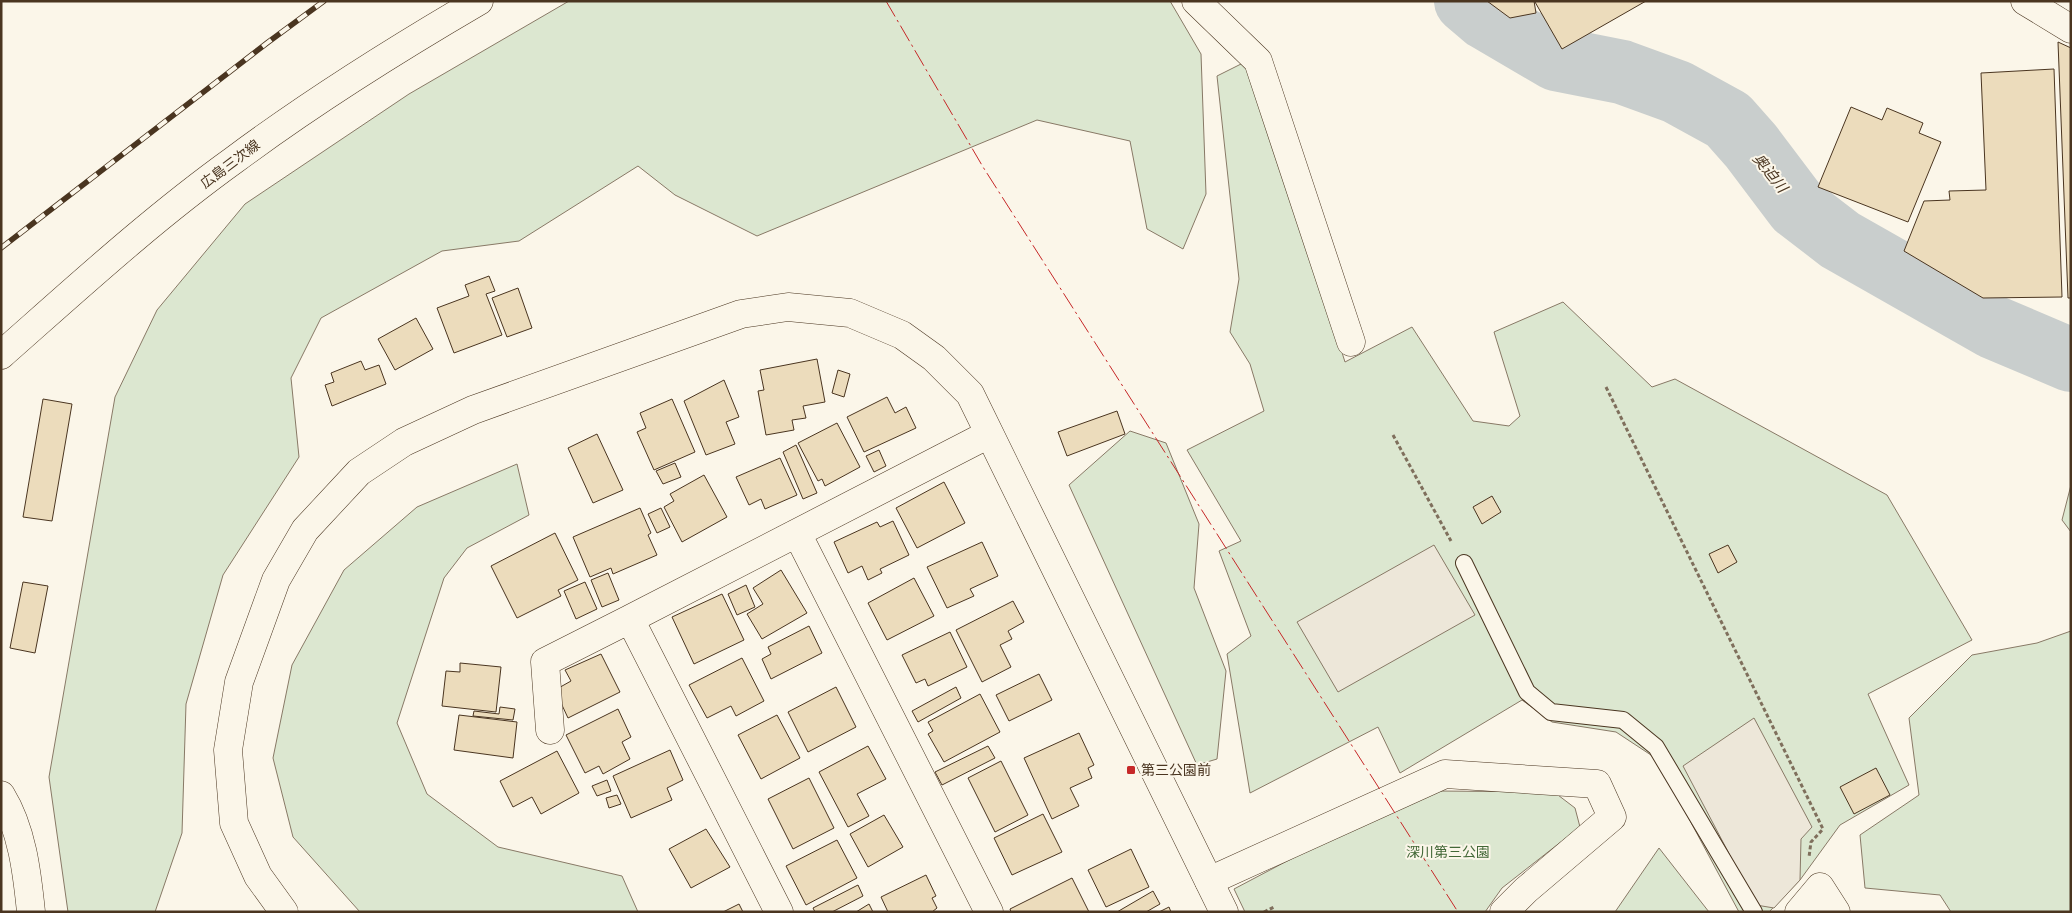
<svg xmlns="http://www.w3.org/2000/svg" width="2072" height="913" font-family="'Asap Condensed','Noto Sans JP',sans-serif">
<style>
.green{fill:#dce7d0;stroke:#887966}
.parking{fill:#ede7d9;stroke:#887966}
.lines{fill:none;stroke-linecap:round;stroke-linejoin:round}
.river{stroke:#c9cecd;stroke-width:64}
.building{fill:#ecdcbc;stroke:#4a3520}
.lane-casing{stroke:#4a3520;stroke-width:18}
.street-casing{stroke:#4a3520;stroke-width:29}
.secondary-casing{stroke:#4a3520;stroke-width:29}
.primary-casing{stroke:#4a3520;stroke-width:29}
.path{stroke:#7f6f5c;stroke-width:3;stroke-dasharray:4 2.5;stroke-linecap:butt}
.lane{stroke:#fbf6e9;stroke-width:16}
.street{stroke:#fbf6e9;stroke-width:28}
.secondary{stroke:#fbf6e9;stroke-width:28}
.primary{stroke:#fbf6e9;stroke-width:28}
.rail-casing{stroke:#4a3520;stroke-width:5.5}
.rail{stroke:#fbf6e9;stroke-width:4;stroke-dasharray:11;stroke-linecap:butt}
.power{stroke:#c62828;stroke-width:1;stroke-dasharray:18 4 2.5 4;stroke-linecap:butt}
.poi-dot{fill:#c62828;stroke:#fbf6e9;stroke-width:2}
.labels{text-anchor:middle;stroke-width:4;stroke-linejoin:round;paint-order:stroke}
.street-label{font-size:14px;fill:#4a3520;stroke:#fbf6e9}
.poi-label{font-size:14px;fill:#4a3520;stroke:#fbf6e9;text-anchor:start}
.park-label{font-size:14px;fill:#436837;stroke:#fbf6e9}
.water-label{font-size:15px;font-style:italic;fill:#4a3520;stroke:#fbf6e9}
</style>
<rect width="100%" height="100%" fill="#fbf6e9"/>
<path class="green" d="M 569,1 L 1170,1 L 1201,54 L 1206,194 L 1183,249 L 1147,229 L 1130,141 L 1037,120 L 757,236 L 675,195 L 638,166 L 519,241 L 442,251 L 321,318 L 291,378 L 299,457 L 223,575 L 186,704 L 182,833 L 155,912 L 68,912 L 49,777 L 115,397 L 157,310 L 245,204 L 409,94 Z
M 1249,60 L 1345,362 L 1412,327 L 1473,421 L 1509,426 L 1520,416 L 1494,332 L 1563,302 L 1652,387 L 1675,379 L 1887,495 L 1972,640 L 1868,694 L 1909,785 L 1840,825 L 1800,880 L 1769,912 L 1739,912 L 1657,759 L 1616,732 L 1552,722 L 1522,700 L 1400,773 L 1378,727 L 1250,793 L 1227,654 L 1251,636 L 1219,551 L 1241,541 L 1187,450 L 1264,411 L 1250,364 L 1230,332 L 1239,279 L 1217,76 Z
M 1130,431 L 1166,443 L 1199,524 L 1194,588 L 1226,671 L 1217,759 L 1197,765 L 1069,485 Z
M 517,464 L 529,515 L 467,548 L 444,578 L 397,723 L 427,794 L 498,847 L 622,876 L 638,912 L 360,912 L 293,837 L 273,758 L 292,665 L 344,570 L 417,507 Z
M 2071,485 L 2071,532 L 2062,520 Z
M 2071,631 L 2071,912 L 1951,912 L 1940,895 L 1865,888 L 1860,835 L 1919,795 L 1909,718 L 1972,655 L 2037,643 Z
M 1438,791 L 1554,792 L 1575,808 L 1580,827 L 1502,888 L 1485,912 L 1245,912 L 1234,889 L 1325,841 Z
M 1659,848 L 1709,912 L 1615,912 Z"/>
<path class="parking" d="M 1434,545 L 1475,615 L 1338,692 L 1297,622 Z
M 1754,718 L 1812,827 L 1801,839 L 1800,880 L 1774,908 L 1756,905 L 1683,766 Z"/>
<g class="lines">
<path class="river" d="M 1466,1 L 1486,18 L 1556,59 L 1622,72 L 1677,92 L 1728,120 L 1751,146 L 1797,207 L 1840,240 L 1993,327 L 2071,360"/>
</g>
<path class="building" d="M 1487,1 L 1534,1 L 1536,13 L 1510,18 Z
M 1537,1 L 1646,1 L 1562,49 L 1535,2 Z
M 2058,42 L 2071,48 L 2071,298 L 2068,298 Z
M 2054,69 L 2062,297 L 1983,298 L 1904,251 L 1924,201 L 1950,200 L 1949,191 L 1986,190 L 1981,73 Z
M 1851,107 L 1882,120 L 1887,108 L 1923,123 L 1919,133 L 1941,142 L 1908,222 L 1818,187 Z
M 489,276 L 495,291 L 486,294 L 502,335 L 454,353 L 437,308 L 469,296 L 465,285 Z
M 518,288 L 532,328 L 507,337 L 492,298 Z
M 416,318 L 433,349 L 395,370 L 378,339 Z
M 817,359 L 825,402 L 803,406 L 806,418 L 792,420 L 794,430 L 766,435 L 758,391 L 764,390 L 760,370 Z
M 361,361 L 365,370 L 379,365 L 386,384 L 332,406 L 325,385 L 334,382 L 331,373 Z
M 838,370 L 850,374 L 844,397 L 832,393 Z
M 724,380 L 739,417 L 726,422 L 735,444 L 706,455 L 684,401 Z
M 887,397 L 895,413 L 906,407 L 916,428 L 864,452 L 847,417 Z
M 43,399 L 72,404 L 52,521 L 23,517 Z
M 672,399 L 695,452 L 654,470 L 637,432 L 646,428 L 640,413 Z
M 1117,411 L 1125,434 L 1067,456 L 1058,432 Z
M 837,423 L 860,467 L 825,486 L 822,479 L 818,481 L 798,443 Z
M 597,434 L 623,490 L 593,503 L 568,448 Z
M 796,445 L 817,493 L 803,499 L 783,452 Z
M 879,450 L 886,466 L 874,472 L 866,456 Z
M 780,458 L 797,495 L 765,509 L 761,499 L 749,505 L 736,477 Z
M 675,463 L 681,477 L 663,484 L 656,471 Z
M 704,475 L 727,517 L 682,542 L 664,507 L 674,501 L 670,494 Z
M 944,482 L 965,523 L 917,548 L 896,508 Z
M 1492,496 L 1501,512 L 1482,524 L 1473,507 Z
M 640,508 L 651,533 L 648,535 L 657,555 L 613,574 L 611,568 L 590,577 L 573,537 Z
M 661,508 L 670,527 L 657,533 L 648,514 Z
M 893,521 L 909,555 L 880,569 L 882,573 L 868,580 L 862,566 L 848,573 L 834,542 L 877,522 L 880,527 Z
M 555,533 L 578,580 L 558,590 L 561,596 L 517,618 L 491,566 Z
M 982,542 L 998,576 L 970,589 L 974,596 L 947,608 L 927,567 Z
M 1728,545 L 1737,562 L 1718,573 L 1709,554 Z
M 781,570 L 807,613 L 762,639 L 747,614 L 763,604 L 753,588 Z
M 608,573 L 619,600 L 602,607 L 591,580 Z
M 914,578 L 934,616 L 887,640 L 868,603 Z
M 23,582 L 48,586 L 35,653 L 10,648 Z
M 585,582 L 597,609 L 576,619 L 564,591 Z
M 746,585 L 755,607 L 737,615 L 728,594 Z
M 722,594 L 744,640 L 694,664 L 672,617 Z
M 1013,601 L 1024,622 L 1008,631 L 1012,639 L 1000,645 L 1011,667 L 982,682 L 956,630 Z
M 809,626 L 822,653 L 771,679 L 762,659 L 771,654 L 768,647 Z
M 950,632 L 967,667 L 928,686 L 925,679 L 916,683 L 902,655 Z
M 601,654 L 620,692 L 568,718 L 555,690 L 571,681 L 565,670 Z
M 742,658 L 764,701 L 736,716 L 731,706 L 707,718 L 689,685 Z
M 460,663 L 501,667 L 496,712 L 442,706 L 446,671 L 460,672 Z
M 1039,674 L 1052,700 L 1009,721 L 996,695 Z
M 836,687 L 856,727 L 808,752 L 788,712 Z
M 956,687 L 961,698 L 918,722 L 912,711 Z
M 980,694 L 1000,732 L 944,762 L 928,734 L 933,731 L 928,722 Z
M 500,707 L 515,709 L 513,720 L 473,716 L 474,711 L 499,714 Z
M 618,709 L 631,737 L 622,742 L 630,759 L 603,774 L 599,766 L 585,773 L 566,735 Z
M 459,715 L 517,722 L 513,758 L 454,750 Z
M 777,715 L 800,758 L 761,779 L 738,735 Z
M 1079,733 L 1094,765 L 1088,768 L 1092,778 L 1070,788 L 1079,806 L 1052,819 L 1024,758 Z
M 868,746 L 886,779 L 857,794 L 869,816 L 848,827 L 819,772 Z
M 988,746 L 995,758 L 942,785 L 935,772 Z
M 670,750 L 683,780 L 667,788 L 672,800 L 631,818 L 613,776 Z
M 557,751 L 579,793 L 541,814 L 532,797 L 513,807 L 500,781 Z
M 1001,761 L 1028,815 L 995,832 L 968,778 Z
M 1876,768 L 1890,795 L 1854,814 L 1840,787 Z
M 809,778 L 834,828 L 793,849 L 768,799 Z
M 607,780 L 611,791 L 597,796 L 592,786 Z
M 617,795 L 621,804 L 609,808 L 606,798 Z
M 1043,814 L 1062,852 L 1012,875 L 994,838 Z
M 884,815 L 903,847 L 868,867 L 850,834 Z
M 706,829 L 730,867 L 691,888 L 669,849 Z
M 837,840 L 857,878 L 806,905 L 786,866 Z
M 1131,849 L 1149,887 L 1106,907 L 1088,870 Z
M 926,875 L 936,896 L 932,898 L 937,908 L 932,912 L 888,912 L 881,897 Z
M 1072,878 L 1089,912 L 1011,912 L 1010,909 Z
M 858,885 L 863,896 L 832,912 L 815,912 L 813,908 Z
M 1153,891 L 1160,904 L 1146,912 L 1117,912 Z
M 739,904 L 743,912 L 723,912 Z
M 869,904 L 873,912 L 856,912 Z
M 1169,907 L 1171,912 L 1159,912 Z"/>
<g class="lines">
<g class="lane-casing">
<path id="lane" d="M 1464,563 L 1527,692 L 1551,712 L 1623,720 L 1656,747 L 1754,912"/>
</g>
<g class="street-casing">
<path id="street" d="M 1196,1 L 1258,61 L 1351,342
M 2025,1 L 2071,29
M 797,533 L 989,912
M 550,730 L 545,662 L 630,619
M 1209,881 L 1445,774 L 1597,784 L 1612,817 L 1526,890 L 1504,912
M 779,912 L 630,619 L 989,434
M 1799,912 L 1820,887 L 1836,912"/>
</g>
<g class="secondary-casing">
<path id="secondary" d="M 1,795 C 22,829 27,872 31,912
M 284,912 L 258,876 L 234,823 L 228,750 L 239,682 L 276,580 L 305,530 L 359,472 L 404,442 L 473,410 L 741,314 L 788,307 L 850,313 L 902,335 L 934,358 L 970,394 L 1224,912"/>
</g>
<g class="primary-casing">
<path id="primary" d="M 1,355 C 77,288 152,219 234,160 C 312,102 395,50 479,1"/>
</g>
<path class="path" d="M 1606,387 L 1823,829 L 1811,842 L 1809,857
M 1393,435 L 1451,541
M 1264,912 L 1274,907"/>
<use href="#lane" class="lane"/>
<use href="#street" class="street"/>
<use href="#secondary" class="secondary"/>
<use href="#primary" class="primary"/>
<g class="rail-casing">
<path id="rail" d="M 1,248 L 267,43 L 324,1"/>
</g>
<use href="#rail" class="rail"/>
<path class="power" d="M 886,1 L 983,167 L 1458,912"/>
</g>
<rect class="poi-dot" x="1126" y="765" width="10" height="10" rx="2.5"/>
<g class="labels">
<g class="street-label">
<text transform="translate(230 164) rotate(-37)" y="5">広島三次線</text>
</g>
<g class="poi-label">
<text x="1141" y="775">第三公園前</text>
</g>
<g class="park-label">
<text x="1448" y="857">深川第三公園</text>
</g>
<g class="water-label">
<text transform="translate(1770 173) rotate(51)" y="5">奥迫川</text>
</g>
</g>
<rect width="2072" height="913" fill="none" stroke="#4a3520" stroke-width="5"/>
</svg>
